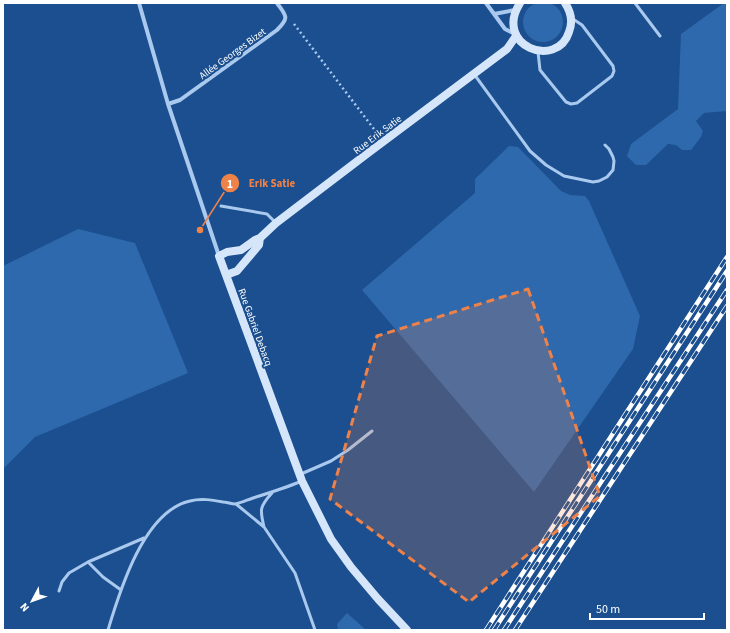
<svg xmlns="http://www.w3.org/2000/svg" width="730" height="633" font-family="'Source Sans 3',sans-serif">
<style>
.green{fill:#2e69ad}
.lines{fill:none;stroke-linecap:round;stroke-linejoin:round}
.path{stroke:#a9c9ee;stroke-width:2.5;stroke-dasharray:2 3;stroke-linecap:butt}
.lane{stroke:#a9c9ee;stroke-width:3}
.street{stroke:#a9c9ee;stroke-width:4}
.secondary{stroke:#d6e6fa;stroke-width:8}
.rail-casing{stroke:#fff;stroke-width:4.5}
.rail{stroke:#1b4f8f;stroke-width:3;stroke-dasharray:9;stroke-linecap:butt}
.marked{fill:#ee8249;fill-opacity:0.2;stroke:#ee8249;stroke-width:3;stroke-dasharray:8 5;stroke-linejoin:round}
.labels{text-anchor:middle;stroke-width:4;stroke-linejoin:round;paint-order:stroke}
.street-label{font-size:10px;fill:#fff;stroke:#1b4f8f}
.leader{fill:none;stroke:#ee8249;stroke-width:1.5}
.callout-dot{fill:#ee8249;stroke:#1b4f8f;stroke-width:1.5}
.mark-label{font-size:12px;text-anchor:middle;font-weight:bold;fill:#fff}
.callout-label{font-size:11px;text-anchor:middle;font-weight:bold;fill:#ee8249;stroke:#1b4f8f;stroke-width:4;stroke-linejoin:round;paint-order:stroke}
</style>
<rect width="100%" height="100%" fill="#1b4f8f"/>
<path class="green" d="M523 22a20 20 0 1 1 40 0a20 20 0 1 1-40 0Z
M 724,3 L 727,3 L 727,111 L 704,113 L 696,121 L 703,131 L 701,137 L 691,150 L 682,150 L 676,145 L 668,144 L 646,165 L 636,165 L 627,156 L 631,144 L 678,109 L 681,34 Z
M 509,146 L 518,147 L 561,191 L 570,195 L 585,196 L 589,201 L 640,316 L 633,349 L 534,492 L 362,290 L 475,193 L 475,179 Z
M 78,229 L 135,243 L 188,373 L 35,437 L 3,469 L 3,266 Z
M 347,613 L 366,630 L 338,630 L 337,624 Z"/>
<g class="lines">
<path class="path" d="M 294,24 L 377,133"/>
<path class="lane" d="M 635,3 L 660,36
M 538,52 L 540,70 L 566,102 L 571,104 L 577,103 L 612,76 L 614,71 L 613,66 L 582,25 L 573,19
M 474,74 L 530,151 L 546,165 L 564,176 L 593,182 L 599,181 L 607,177 L 613,170 L 614,161 L 613,157 L 609,149 L 605,145
M 221,206 L 267,214 L 276,223
M 301,474 L 331,461 L 348,450 L 372,431
M 236,504 L 264,527 L 295,573 L 315,630
M 264,527 C 260,510 259,507 272,493
M 88,562 L 103,577 L 121,590
M 59,591 L 62,582 L 69,573 L 88,562 L 144,538
M 108,630 C 120,590 144,511 190,501 C 201,498 212,500 223,502 C 227,502 231,504 235,504 C 241,503 247,500 253,498 C 269,493 285,488 302,481"/>
<path class="street" d="M 139,3 L 168,104 L 219,256
M 486,3 L 505,29 L 515,34
M 494,14 L 515,10
M 168,104 L 180,100 L 277,30 C 290,17 286,16 277,3"/>
<path class="secondary" d="M 520,3 C 493,46 557,70 569,32 C 573,22 571,12 565,3
M 226,275 L 237,271 L 259,245 L 260,238
M 407,630 L 378,599 L 351,567 L 331,539 L 302,481 L 219,256 L 227,252 L 241,250 L 255,240 L 260,238 L 276,223 L 368,153 L 507,49 L 516,36"/>
<g class="rail-casing">
<path id="rail" d="M 486,630 L 727,257
M 494,630 L 727,271
M 504,630 L 727,290
M 515,630 L 727,306"/>
</g>
<use href="#rail" class="rail"/>
</g>
<path class="marked" d="M 528,289 L 600,496 L 469,602 L 330,499 L 377,336 Z"/>
<g class="labels">
<g class="street-label">
<text transform="translate(232 53) rotate(-36)" y="4">Allée Georges Bizet</text>
<text transform="translate(377 134) rotate(-37)" y="4">Rue Erik Satie</text>
<text transform="translate(256 327) rotate(70)" y="4">Rue Gabriel Debacq</text>
</g>
</g>
<path class="leader" d="M200 230L230 183"/>
<g class="callout-dot">
<circle cx="200" cy="230" r="4"/>
<circle cx="230" cy="183" r="10"/>
</g>
<g class="mark-label">
<text x="230" y="188">1</text>
</g>
<g class="callout-label">
<text x="272" y="187">Erik Satie</text>
</g>
<rect width="730" height="633" fill="none" stroke="#ffffff" stroke-width="8"/>
<g transform="translate(32 601) rotate(229)" stroke="#1b4f8f" stroke-width="3" paint-order="stroke">
<path d="M0-3L7 15L0 10L-7 15Z" fill="#ffffff"/>
<text y="-6" font-size="11" font-weight="bold" text-anchor="middle" fill="#ffffff">N</text>
</g>
<path d="M590 613v6h114v-6" fill="none" stroke="#ffffff" stroke-width="2"/>
<text x="596" y="613" font-size="12" fill="#ffffff" stroke="#1b4f8f" stroke-width="3" paint-order="stroke">50 m</text>
</svg>
